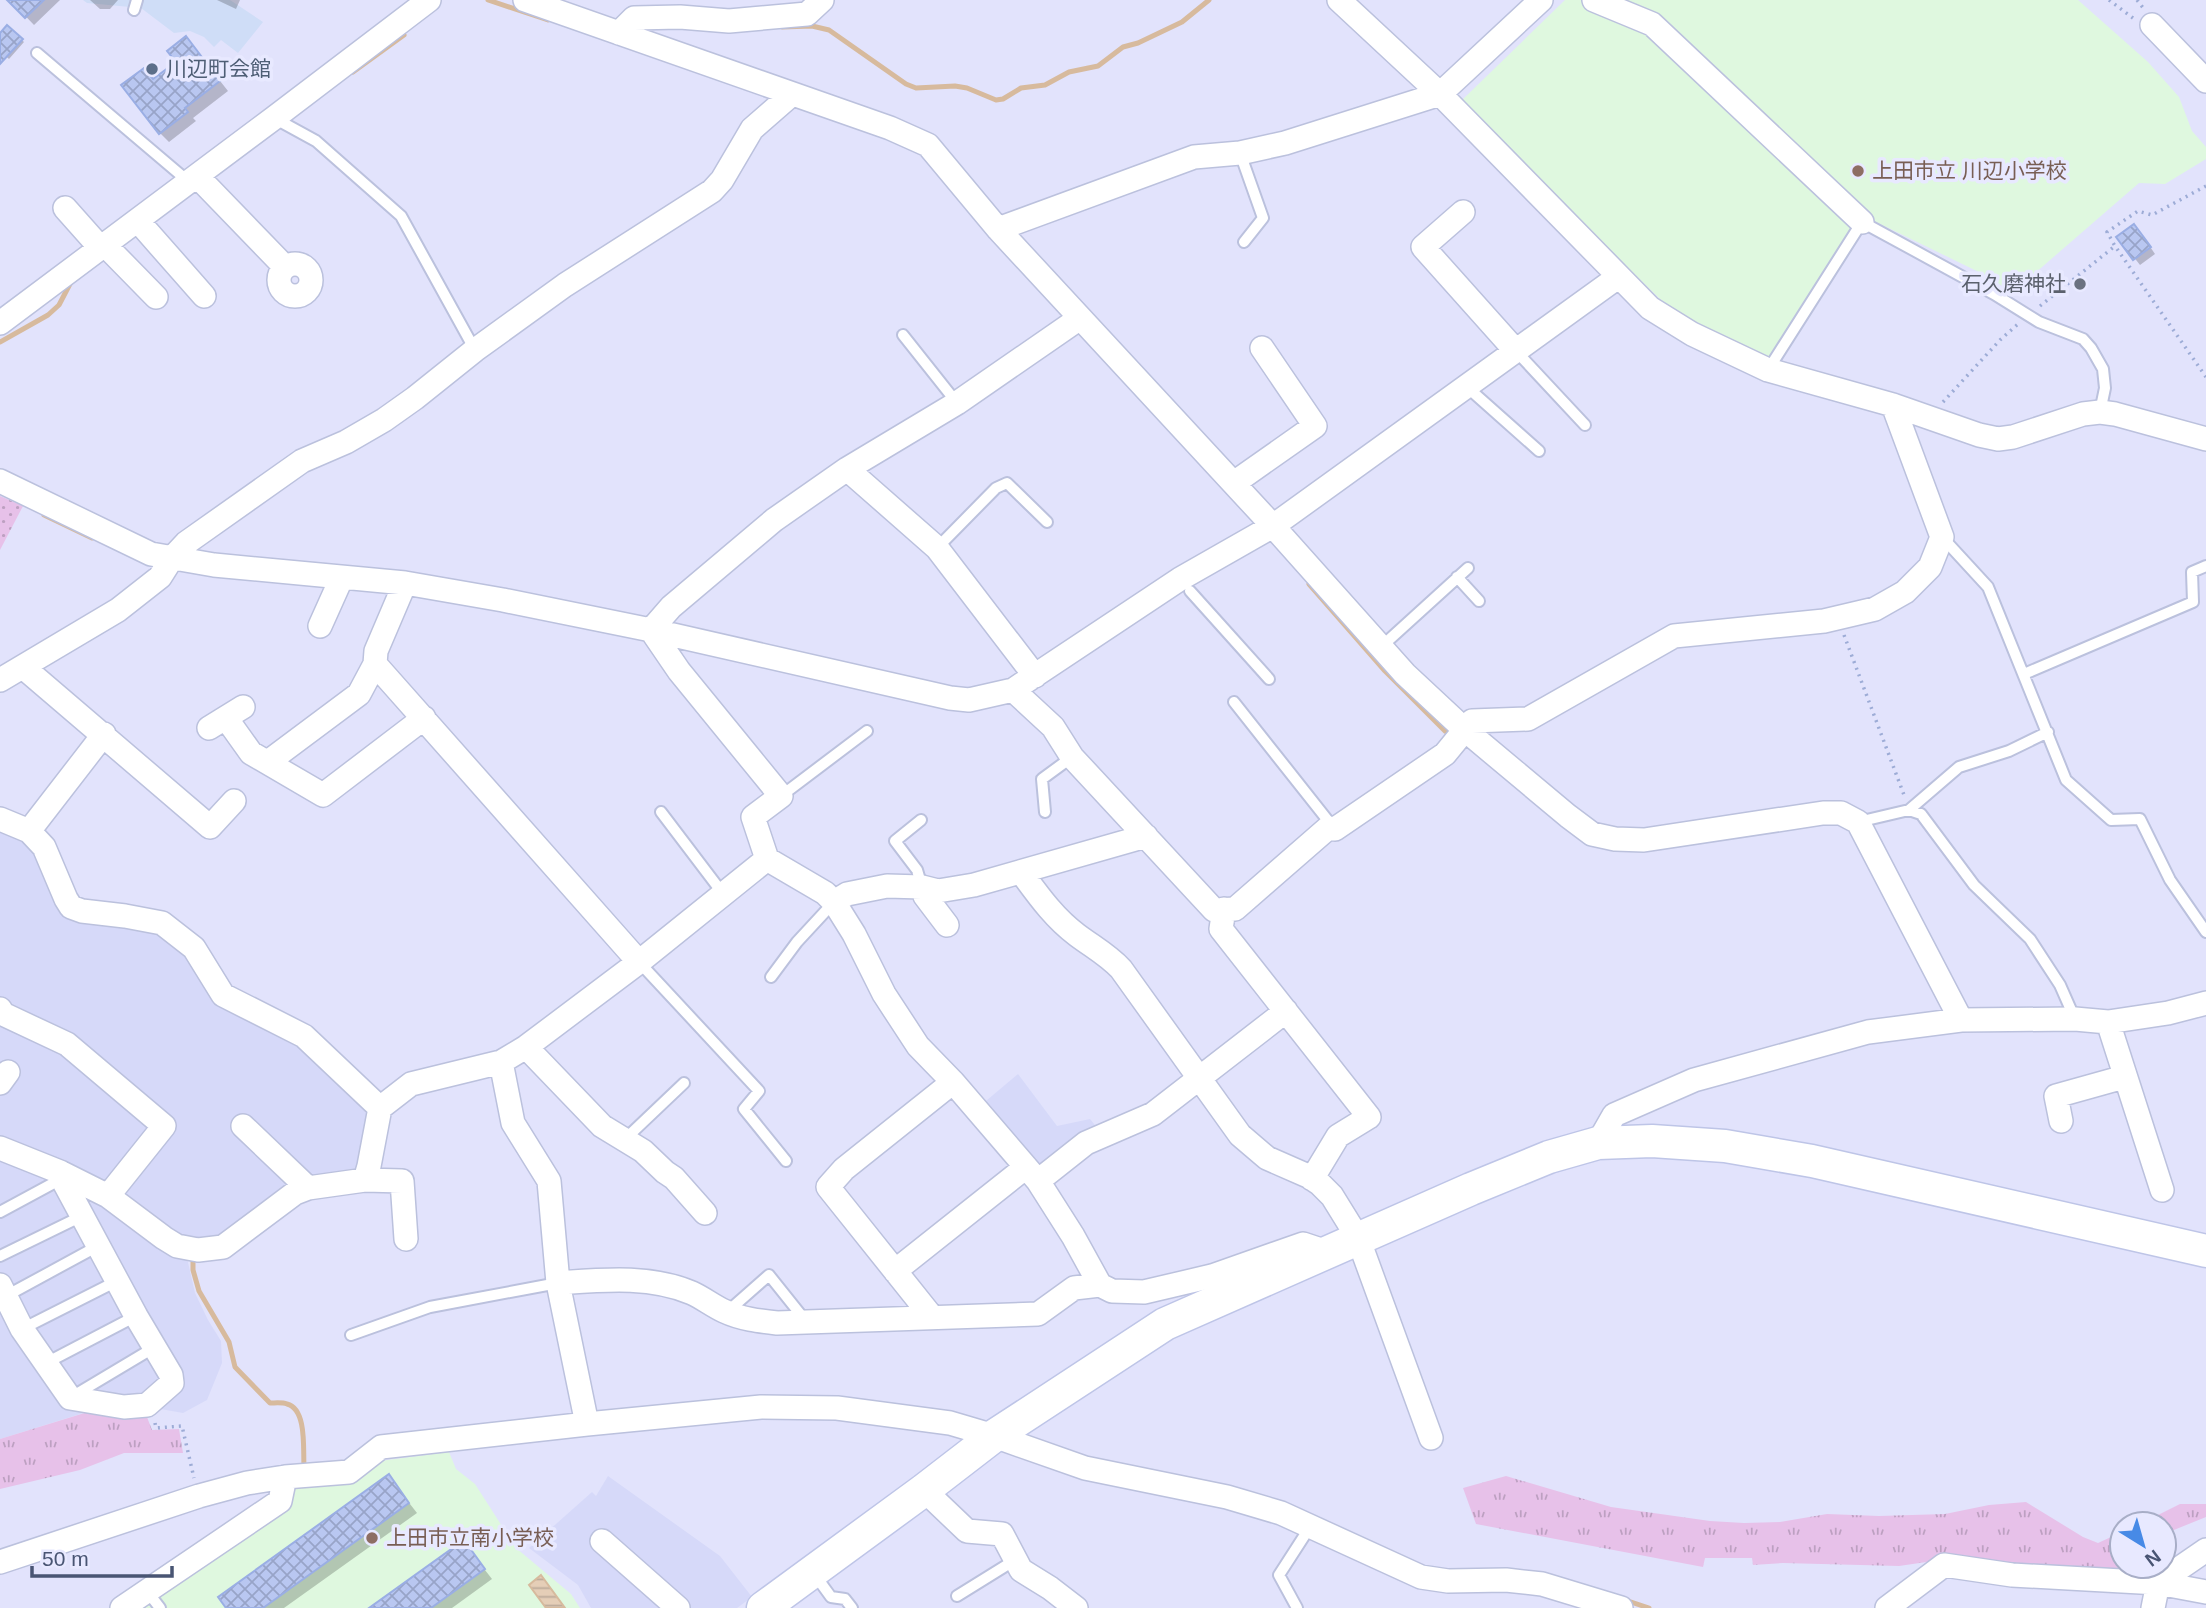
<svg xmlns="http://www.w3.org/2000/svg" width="2206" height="1608" font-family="Helvetica,'Noto Sans JP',sans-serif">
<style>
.residential{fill:#d6d9f9}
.commercial{fill:#cfddf7}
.education{fill:#dff8df}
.grass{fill:url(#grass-tufts)}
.garden{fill:url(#garden-dots)}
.water{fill:url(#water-rules);stroke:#d7ba9d;stroke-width:2}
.shadow{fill:#0003}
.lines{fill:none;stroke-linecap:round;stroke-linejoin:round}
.stream{stroke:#d7ba9d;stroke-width:5}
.building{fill:url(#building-cross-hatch);stroke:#9aaee4;stroke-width:2}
.lane-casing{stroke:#bbc1dd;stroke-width:14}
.street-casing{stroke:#bbc1dd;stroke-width:26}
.secondary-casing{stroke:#bec5e7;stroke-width:35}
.path{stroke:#9dacd6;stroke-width:3.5;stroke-dasharray:2 5;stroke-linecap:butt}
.lane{stroke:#fff;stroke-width:10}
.street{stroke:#fff;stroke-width:23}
.secondary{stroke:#fff;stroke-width:32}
.service-dot{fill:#5c6f8a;stroke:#e8e9ff;stroke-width:2.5}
.education-dot{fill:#8d6e63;stroke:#e8e9ff;stroke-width:2.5}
.worship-dot{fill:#6b7280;stroke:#e8e9ff;stroke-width:2.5}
.labels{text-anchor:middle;stroke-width:7;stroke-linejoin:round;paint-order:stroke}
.service-label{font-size:21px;fill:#4e5e75;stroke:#e8e9ff;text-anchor:start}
.education-label{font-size:21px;fill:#785e54;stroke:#e8e9ff;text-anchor:start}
.worship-label{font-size:21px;fill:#5b616d;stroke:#e8e9ff;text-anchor:end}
</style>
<defs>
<pattern id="grass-tufts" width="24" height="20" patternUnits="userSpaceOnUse" patternTransform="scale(1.75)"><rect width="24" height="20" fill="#e7c1e9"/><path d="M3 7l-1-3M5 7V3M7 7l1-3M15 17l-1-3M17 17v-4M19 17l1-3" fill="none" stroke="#bda0c1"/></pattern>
<pattern id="garden-dots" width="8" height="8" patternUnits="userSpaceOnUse" patternTransform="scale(1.75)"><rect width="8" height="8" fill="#e7c1e9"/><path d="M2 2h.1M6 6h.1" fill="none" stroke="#bda0c1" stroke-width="1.8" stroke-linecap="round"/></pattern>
<pattern id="water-rules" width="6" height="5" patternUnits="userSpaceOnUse" patternTransform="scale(1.75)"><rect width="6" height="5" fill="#e5ceb7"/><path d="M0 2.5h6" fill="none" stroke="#bcaa99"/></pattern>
<pattern id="building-cross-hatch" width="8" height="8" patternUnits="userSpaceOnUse" patternTransform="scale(1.75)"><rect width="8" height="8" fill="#b9c7f1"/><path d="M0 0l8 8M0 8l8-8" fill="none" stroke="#98a4c8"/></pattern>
</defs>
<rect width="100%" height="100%" fill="#e2e3fc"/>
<path class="residential" d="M 0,827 L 33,843 L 59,902 L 155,929 L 294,1036 L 372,1110 L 361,1172 L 309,1186 L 221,1243 L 198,1246 L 0,1138 Z
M 1018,1074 L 1057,1126 L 1090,1119 L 1099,1130 L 1035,1173 L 980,1106 Z
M 0,1158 L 105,1203 L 187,1258 L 195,1293 L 208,1320 L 221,1341 L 222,1363 L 207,1400 L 183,1413 L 155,1408 L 90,1411 L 0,1439 Z
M 608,1476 L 720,1556 L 752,1597 L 737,1608 L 591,1608 L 578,1585 L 529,1548 L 592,1492 L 596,1496 Z"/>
<path class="commercial" d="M 83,0 L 230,0 L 263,22 L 238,53 L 221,40 L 214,47 L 204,37 L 190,31 L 174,33 L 141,8 L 87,3 Z"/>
<path class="education" d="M 1565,0 L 2078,0 L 2148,62 L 2179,97 L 2192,131 L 2206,147 L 2206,159 L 2165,184 L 2139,183 L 2012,293 L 1989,277 L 1872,220 L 1861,212 L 1767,360 L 1698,327 L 1661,300 L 1459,103 Z
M 449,1452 L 456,1469 L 475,1484 L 516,1548 L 571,1594 L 580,1608 L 130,1608 L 292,1483 L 372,1462 Z"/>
<path class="grass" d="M 91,1411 L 145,1412 L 152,1430 L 179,1429 L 183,1453 L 124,1453 L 80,1470 L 0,1489 L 0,1439 Z
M 1506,1476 L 1611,1507 L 1710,1521 L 1744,1523 L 1780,1522 L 1827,1514 L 1879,1516 L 1945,1514 L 1989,1505 L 2026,1502 L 2083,1537 L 2098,1543 L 2122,1532 L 2122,1566 L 2131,1566 L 2129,1579 L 1940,1560 L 1899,1566 L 1783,1563 L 1753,1565 L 1752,1558 L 1705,1558 L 1703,1567 L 1476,1524 L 1463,1488 Z
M 2180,1504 L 2206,1504 L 2206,1517 L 2164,1534 L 2164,1524 L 2140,1524 Z"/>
<path class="garden" d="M 0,496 L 23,506 L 0,550 Z"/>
<path class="water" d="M 541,1575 L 565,1608 L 546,1608 L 529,1585 Z"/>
<path class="shadow" d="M 10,0 L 60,0 L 34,25 Z
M 90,0 L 118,0 L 110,9 L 100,9 Z
M 217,0 L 240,0 L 236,9 Z
M 7,27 L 24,42 L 9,59 L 0,51 L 0,36 Z
M 194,48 L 228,91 L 193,118 L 196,121 L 169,142 L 160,133 L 154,80 Z
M 2140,232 L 2155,254 L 2140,265 L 2119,238 Z
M 389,1477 L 417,1513 L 284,1608 L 228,1608 Z
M 464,1543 L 492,1579 L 452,1608 L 372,1608 Z"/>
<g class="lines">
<path class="stream" d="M 488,0 L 548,20
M 782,27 L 812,26 L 829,30 L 906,84 L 916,88 L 955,86 L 967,88 L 996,100 L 1003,99 L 1021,88 L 1045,85 L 1069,72 L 1098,66 L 1123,47 L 1138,43 L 1182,22 L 1209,0
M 353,72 L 404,35
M 0,342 L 48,315 L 59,305 L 72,280
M 44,515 L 92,538
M 1309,584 L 1385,671 L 1445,731
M 188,1256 L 193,1260 L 193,1270 L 199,1291 L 229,1342 L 235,1367 L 270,1403 C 275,1403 282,1402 287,1404 C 307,1409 303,1449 304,1466
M 1625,1600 L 1649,1608"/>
</g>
<path class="building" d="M 7,0 L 44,0 L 25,18 Z
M 7,25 L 23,39 L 0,64 L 0,33 Z
M 186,36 L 220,81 L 185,108 L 188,112 L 159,134 L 121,85 L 144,68 L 153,79 L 176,62 L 167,51 Z
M 2134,224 L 2151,247 L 2133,260 L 2116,237 Z
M 389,1474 L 409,1503 L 263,1608 L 226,1608 L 218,1597 Z
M 464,1540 L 485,1569 L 431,1608 L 369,1608 Z"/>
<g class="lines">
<g class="lane-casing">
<path id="lane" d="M 134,10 L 137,0
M 37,53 L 189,182
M 274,118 L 316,141 L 401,216 L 475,350
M 1240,153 L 1263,218 L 1244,242
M 903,335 L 957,403
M 1515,350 L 1585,425
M 1768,370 L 1862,222 L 1994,294 L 2039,322 L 2083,339 L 2091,348 L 2103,369 L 2105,388 L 2100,412
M 1467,387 L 1539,451
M 1942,537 L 1988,587 L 2066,780 L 2111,820 L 2140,819 L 2170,880 L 2206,932
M 937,548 L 996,488 L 1007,483 L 1047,522
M 1457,577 L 1479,601
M 1190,591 L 1269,679
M 1381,647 L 1468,568
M 2024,674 L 2193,602 L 2192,572 L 2206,566
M 1234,702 L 1333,827
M 781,796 L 867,731
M 1909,810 L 1959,767 L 2009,751 L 2048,732
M 661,812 L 724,895
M 1045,812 L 1042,779 L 1072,757
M 921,820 L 895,841 L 917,870 L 922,887
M 1858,822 L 1909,810 L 1921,814 L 1974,885 L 2030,939 L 2060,985 L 2075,1019
M 639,962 L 759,1091 L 744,1109 L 786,1161
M 771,977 L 797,942 L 834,902
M 624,1140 L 684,1083
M 0,1212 L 63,1178
M 0,1256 L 82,1216
M 6,1296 L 98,1246
M 727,1312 L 769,1275 L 805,1320
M 22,1329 L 117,1281
M 351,1335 L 430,1307 L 558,1283
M 46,1363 L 136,1316
M 73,1396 L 155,1347
M 815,1575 L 831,1597 L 845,1599 L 852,1608
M 147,1591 L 160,1608
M 957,1596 L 1015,1560
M 1297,1608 L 1279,1575 L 1310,1527"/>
</g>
<g class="street-casing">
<path id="street" d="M 525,0 L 890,128 L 928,145 L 998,229 L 1273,526 L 1405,674 L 1464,729 L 1568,816 L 1592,834 L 1615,839 L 1644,840 L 1823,813 L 1841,813 L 1858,822 L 1961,1020
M 1339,0 L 1440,94 L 1650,308 L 1692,334 L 1768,370 L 1893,405 L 1979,435 L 1998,439 L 2013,437 L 2083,414 L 2100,412 L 2115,414 L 2206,439
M 1594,0 L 1652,24 L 1862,222
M 2152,25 L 2206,81
M 619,33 L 634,18 L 680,17 L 729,21 L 807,14 L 822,0
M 197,176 L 285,267
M 65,208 L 97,244 L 105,245 L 156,297
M 1463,212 L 1423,247 L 1515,350
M 138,221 L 204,296
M 998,229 L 1194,157 L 1240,153 L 1285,143 L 1440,94 L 1541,0
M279 280a16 16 0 1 1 32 0a16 16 0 1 1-32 0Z
M 0,323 L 274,118 L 429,0
M 847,469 L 937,548 L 1035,676
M 0,481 L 151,554 L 214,565 L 405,583 L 503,600 L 651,630 L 950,698 L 969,700 L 1013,690 L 1180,579 L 1273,526 L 1618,277
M 1234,483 L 1315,426 L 1262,348
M 320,626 L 342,577
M 651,630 L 671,607 L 774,520 L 847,469 L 957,403 L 1080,318
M 375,664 L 639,962
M 23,667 L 210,827 L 234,801
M 0,680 L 118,610 L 160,577 L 172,558 L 186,543 L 302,461 L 346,442 L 384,420 L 415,398 L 475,350 L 565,285 L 712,191 L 722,180 L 752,129 L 792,94
M 1013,690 L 1053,727 L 1072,757 L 1214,910 L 1235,909 L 1328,828 L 1335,829 L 1445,754 L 1472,721 L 1528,719 L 1674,636 L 1824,621 L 1875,609 L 1905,592 L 1930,567 L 1942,537 L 1893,405
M 226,718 L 251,753 L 323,795 L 424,718
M 209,728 L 243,707
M 268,762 L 359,694 L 375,664 L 376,651 L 405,583
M 0,819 L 29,831 L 44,847 L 66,899 L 71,907 L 82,911 L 125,916 L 162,923 L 194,948 L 223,995 L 304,1036 L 380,1108
M 29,831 L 104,734
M 767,859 L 825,893 L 834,902 L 854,934 L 884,994 L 918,1046 L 953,1082 L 1038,1181 L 1073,1236 L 1100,1285 L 1112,1291 L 1144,1292 L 1212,1276 L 1303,1244 L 1327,1252
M 1021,872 C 1038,895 1054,918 1077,935 C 1093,947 1108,955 1121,969 L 1240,1135 L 1267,1158 L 1308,1176 L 1320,1184 L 1332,1196 L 1358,1238 L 1431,1438
M 922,887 L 925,896 L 947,925
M 834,902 L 847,894 L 887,886 L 922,887 L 938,891 L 974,885 L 1146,836
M 1224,909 L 1221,929 L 1369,1117 L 1338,1136 L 1312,1179
M 0,1009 L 3,1014 L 67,1044 L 164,1126 L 108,1196
M 2108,1022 L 2162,1190
M 526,1047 L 602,1126 L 643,1151 L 665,1172 L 674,1178 L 705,1213
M 501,1062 L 513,1123 L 549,1181 L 558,1283 L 587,1424
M 0,1083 L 8,1072
M 2061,1121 L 2056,1096 L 2124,1077
M 243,1126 L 308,1188
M 1598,1143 L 1614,1115 L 1694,1080 L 1868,1032 L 1961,1020 L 2075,1019 L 2108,1022 L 2168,1013 L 2206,1003
M 0,1148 L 60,1172 L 108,1196 L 164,1238 L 177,1246 L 198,1250 L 223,1247 L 295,1193 L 308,1188 L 365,1180 L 369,1166 L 380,1108 L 411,1084 L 501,1062 L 526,1047 L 639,962 L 767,859 L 753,817 L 781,796 L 679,671 L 651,630
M 365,1180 L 402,1181 L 406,1239
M 1038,1181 L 1086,1143 L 1153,1114 L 1286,1011
M 895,1271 L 1026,1167
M 558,1283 C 602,1280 650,1275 692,1293 C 703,1298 713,1306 724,1311 C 741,1319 759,1321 777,1323 L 1038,1314 L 1074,1288 L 1100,1285
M 0,1285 L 22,1329 L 70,1398 L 124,1407 L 147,1405 L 172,1383 L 171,1375 L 136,1316 L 65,1184 L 60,1172
M 932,1317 L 828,1187 L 844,1169 L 953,1082
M 924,1490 L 967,1531 L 1002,1534 L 1021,1570 L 1050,1588 L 1076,1608
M 602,1541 L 678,1608
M 0,1562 L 199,1496 L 247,1483 L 285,1477 L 349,1472 L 381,1447 L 587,1424 L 761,1407 L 837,1408 L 950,1423 L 994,1436 L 1085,1468 L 1227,1497 L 1281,1513 L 1421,1577 L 1448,1581 L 1506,1580 L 1542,1584 L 1621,1608
M 122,1608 L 280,1501 L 285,1477
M 1887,1608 L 1944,1565 L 2012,1575 L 2158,1583 L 2206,1592
M 2153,1608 L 2158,1583 L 2206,1550"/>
</g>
<g class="secondary-casing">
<path id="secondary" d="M 763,1608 L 924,1490 L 994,1436 L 1165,1324 L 1471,1189 L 1549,1157 L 1598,1143 L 1652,1141 L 1725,1146 L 1812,1161 L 2206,1251"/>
</g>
<path class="path" d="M 2109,0 L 2133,18
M 2137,0 L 2144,9
M 2206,186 L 2152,215 L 2138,211 L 2107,232 L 2115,246 L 2206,377
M 2040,306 L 2115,246
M 1943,402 L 2000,340 L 2018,324
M 1844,635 L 1904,795
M 155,1423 L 156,1428 L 182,1426 L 194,1478"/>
<use href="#lane" class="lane"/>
<use href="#street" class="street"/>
<use href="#secondary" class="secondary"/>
</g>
<circle class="service-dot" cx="152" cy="69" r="7"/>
<g class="education-dot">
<circle cx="1858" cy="171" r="7"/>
<circle cx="372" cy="1538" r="7"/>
</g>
<circle class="worship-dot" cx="2080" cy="284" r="7"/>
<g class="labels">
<g class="service-label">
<text x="166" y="76">川辺町会館</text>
</g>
<g class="education-label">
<text x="1872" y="178">上田市立 川辺小学校</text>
<text x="386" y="1545">上田市立南小学校</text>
</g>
<g class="worship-label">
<text x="2066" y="291">石久磨神社</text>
</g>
</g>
<g transform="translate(2143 1545) rotate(143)"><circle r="33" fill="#e8e9ff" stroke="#a8aec7" stroke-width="2"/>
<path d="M0-5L12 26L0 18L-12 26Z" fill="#478ae6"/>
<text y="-10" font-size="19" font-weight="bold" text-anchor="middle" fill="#495573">N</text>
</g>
<path d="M32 1566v10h140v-10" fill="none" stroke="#495573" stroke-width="3.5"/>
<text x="42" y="1566" font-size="21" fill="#495573" stroke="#e8e9ff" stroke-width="5" paint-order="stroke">50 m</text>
</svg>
